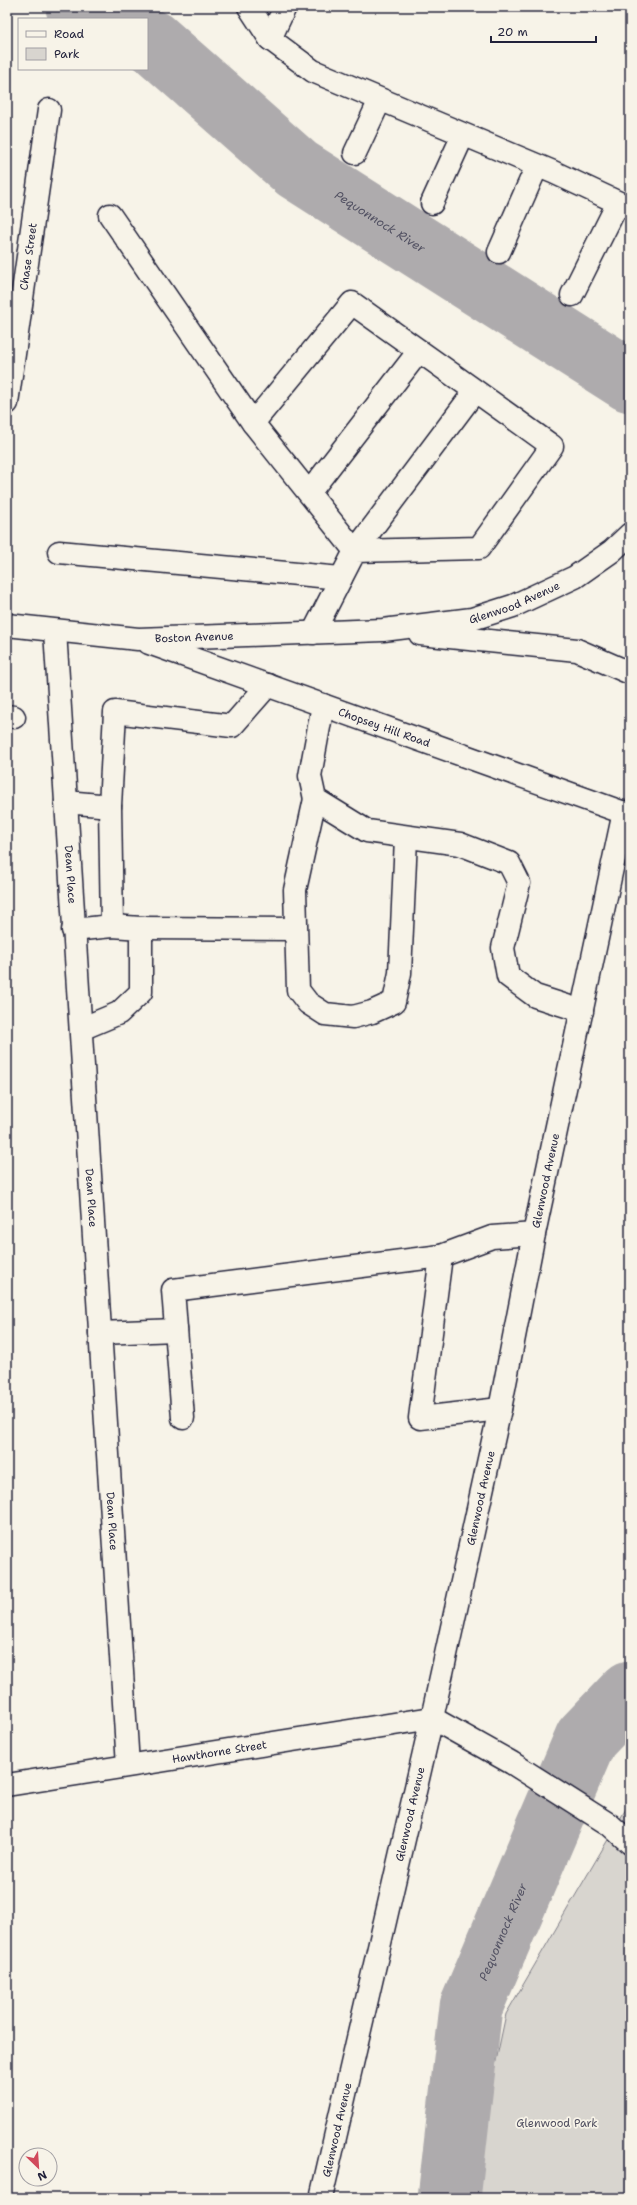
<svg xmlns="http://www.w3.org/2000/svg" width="637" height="2205" font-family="'Shantell Sans',sans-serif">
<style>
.green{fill:#d8d5cf;stroke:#7d7c85}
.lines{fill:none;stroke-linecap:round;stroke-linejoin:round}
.river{stroke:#aeabad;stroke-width:63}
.minor-casing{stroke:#22223b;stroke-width:25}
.major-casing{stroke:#22223b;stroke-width:25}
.minor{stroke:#f7f3e8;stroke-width:22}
.major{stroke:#f7f3e8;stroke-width:22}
.labels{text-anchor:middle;stroke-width:3.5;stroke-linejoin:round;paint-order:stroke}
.street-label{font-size:11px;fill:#22223b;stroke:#f7f3e8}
.park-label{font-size:11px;fill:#504f60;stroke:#f7f3e8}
.water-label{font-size:12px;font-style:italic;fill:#535263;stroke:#f7f3e8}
</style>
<rect width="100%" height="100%" fill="#f7f3e8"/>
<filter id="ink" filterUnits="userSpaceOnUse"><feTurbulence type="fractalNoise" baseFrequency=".025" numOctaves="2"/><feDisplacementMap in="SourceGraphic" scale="8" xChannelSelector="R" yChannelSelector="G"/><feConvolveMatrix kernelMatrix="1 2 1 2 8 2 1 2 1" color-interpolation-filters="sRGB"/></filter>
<g filter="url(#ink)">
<path class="green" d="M 630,1802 L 630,2198 L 472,2198 L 472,2175 L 506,2014 Z"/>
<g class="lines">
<g class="river">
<path d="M 77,7 L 103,19"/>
<path id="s1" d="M 147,39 L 153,42 L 297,169 L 630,381"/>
<path id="s2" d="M 449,2198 L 471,2007 L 586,1738 L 630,1692"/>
</g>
<g class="minor-casing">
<g id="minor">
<path d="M 249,7 L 270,39 L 313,71 L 553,172 L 630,208"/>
<path d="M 270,39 L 285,7"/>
<path d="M 355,153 L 380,100"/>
<path d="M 432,203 L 463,135"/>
<path d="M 110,215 L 253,423"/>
<path d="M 499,252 L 537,166"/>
<path d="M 572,295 L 618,203"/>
<path id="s3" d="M 7,403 L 49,110"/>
<path d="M 309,493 L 419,351"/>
<path d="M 59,552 L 341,578"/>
<path id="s4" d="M 55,631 L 128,1765"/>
<path d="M 313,633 L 355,551 L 479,548 L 552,446 C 486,398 419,351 352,303 L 253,423 L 355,551 L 475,391"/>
<path d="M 323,705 L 310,776 L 315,799 L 367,831 L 460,844 L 509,863 L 519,883 L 503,948 L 508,976 L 535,996 L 582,1011"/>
<path d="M 7,716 L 14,717"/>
<path d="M 315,799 L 295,890 L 298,990 L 308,1003 L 325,1014 L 353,1017 L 372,1012 L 394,1002 L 400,973 L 406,838"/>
<path d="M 66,802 L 110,806 L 112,926"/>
<path d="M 110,806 L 115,712 L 232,726 L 268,685"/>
<path d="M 141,928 L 295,929"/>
<path d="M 73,930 L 112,926 L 141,928 L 141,992 L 119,1013 L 81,1029"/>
<path d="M 100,1333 L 176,1330"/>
<path d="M 500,1409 L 420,1418 L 441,1256 L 492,1237 L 534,1234"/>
<path d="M 183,1418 L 173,1290 L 441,1256"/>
<path d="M 432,1718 L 512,1763 L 610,1825 L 630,1843"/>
<path id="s5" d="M 7,1785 L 432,1718"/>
<path id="s6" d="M 321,2198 L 432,1718 L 500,1409 L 534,1234 L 624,812"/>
</g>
</g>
<g class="major-casing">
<g id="major">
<path id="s7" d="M 7,625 L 138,639 L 383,630 L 472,619 L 513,606 L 575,577 L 612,551 L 630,534"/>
<path d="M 420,634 L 577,650 L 630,673"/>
<path id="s8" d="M 149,643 L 630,815"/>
</g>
</g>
<use href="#minor" class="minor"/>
<use href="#major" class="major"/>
</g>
</g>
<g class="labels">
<g class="street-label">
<text dy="4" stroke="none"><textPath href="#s3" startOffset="148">Chase Street</textPath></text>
<text dy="4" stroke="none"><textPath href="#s7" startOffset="512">Glenwood Avenue</textPath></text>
<text dy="4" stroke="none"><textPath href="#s7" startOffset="188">Boston Avenue</textPath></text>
<text dy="4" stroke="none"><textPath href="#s8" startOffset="250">Chopsey Hill Road</textPath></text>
<text dy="4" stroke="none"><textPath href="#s4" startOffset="244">Dean Place</textPath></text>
<text dy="4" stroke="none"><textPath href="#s6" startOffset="1042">Glenwood Avenue</textPath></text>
<text dy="4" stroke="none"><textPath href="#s4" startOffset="568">Dean Place</textPath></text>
<text dy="4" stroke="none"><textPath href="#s6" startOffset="718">Glenwood Avenue</textPath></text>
<text dy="4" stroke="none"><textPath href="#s4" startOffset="892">Dean Place</textPath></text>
<text dy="4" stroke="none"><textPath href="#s5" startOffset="215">Hawthorne Street</textPath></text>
<text dy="4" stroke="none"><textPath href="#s6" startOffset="394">Glenwood Avenue</textPath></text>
<text dy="4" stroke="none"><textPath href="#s6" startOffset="70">Glenwood Avenue</textPath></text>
</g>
<g class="park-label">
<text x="557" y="2127">Glenwood Park</text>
</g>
<g class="water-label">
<text dy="4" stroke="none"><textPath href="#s1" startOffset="297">Pequonnock River</textPath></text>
<text dy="4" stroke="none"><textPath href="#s2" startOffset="274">Pequonnock River</textPath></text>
</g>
</g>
<rect width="637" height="2205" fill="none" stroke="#f7f3e8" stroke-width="24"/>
<rect x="12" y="12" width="613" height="2181" fill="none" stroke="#22223b" stroke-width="1.5" filter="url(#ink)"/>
<rect x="18" y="18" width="130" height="52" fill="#f7f3e8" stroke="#a29fa3"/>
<rect x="26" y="31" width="20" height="6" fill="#f7f3e8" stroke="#a29fa3"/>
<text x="54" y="38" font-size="12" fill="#22223b">Road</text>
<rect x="26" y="48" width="20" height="12" fill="#d8d5cf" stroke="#a29fa3"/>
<text x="54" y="58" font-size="12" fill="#22223b">Park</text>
<g transform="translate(38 2167) rotate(155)"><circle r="19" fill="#f7f3e8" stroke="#a29fa3"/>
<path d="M0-3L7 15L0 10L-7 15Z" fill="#d1495b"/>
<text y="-6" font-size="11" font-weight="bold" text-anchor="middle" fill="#22223b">N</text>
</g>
<path d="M491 36v6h105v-6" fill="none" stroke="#22223b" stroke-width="2"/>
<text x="497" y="36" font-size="12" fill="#22223b" stroke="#f7f3e8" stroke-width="3" paint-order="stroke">20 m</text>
</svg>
